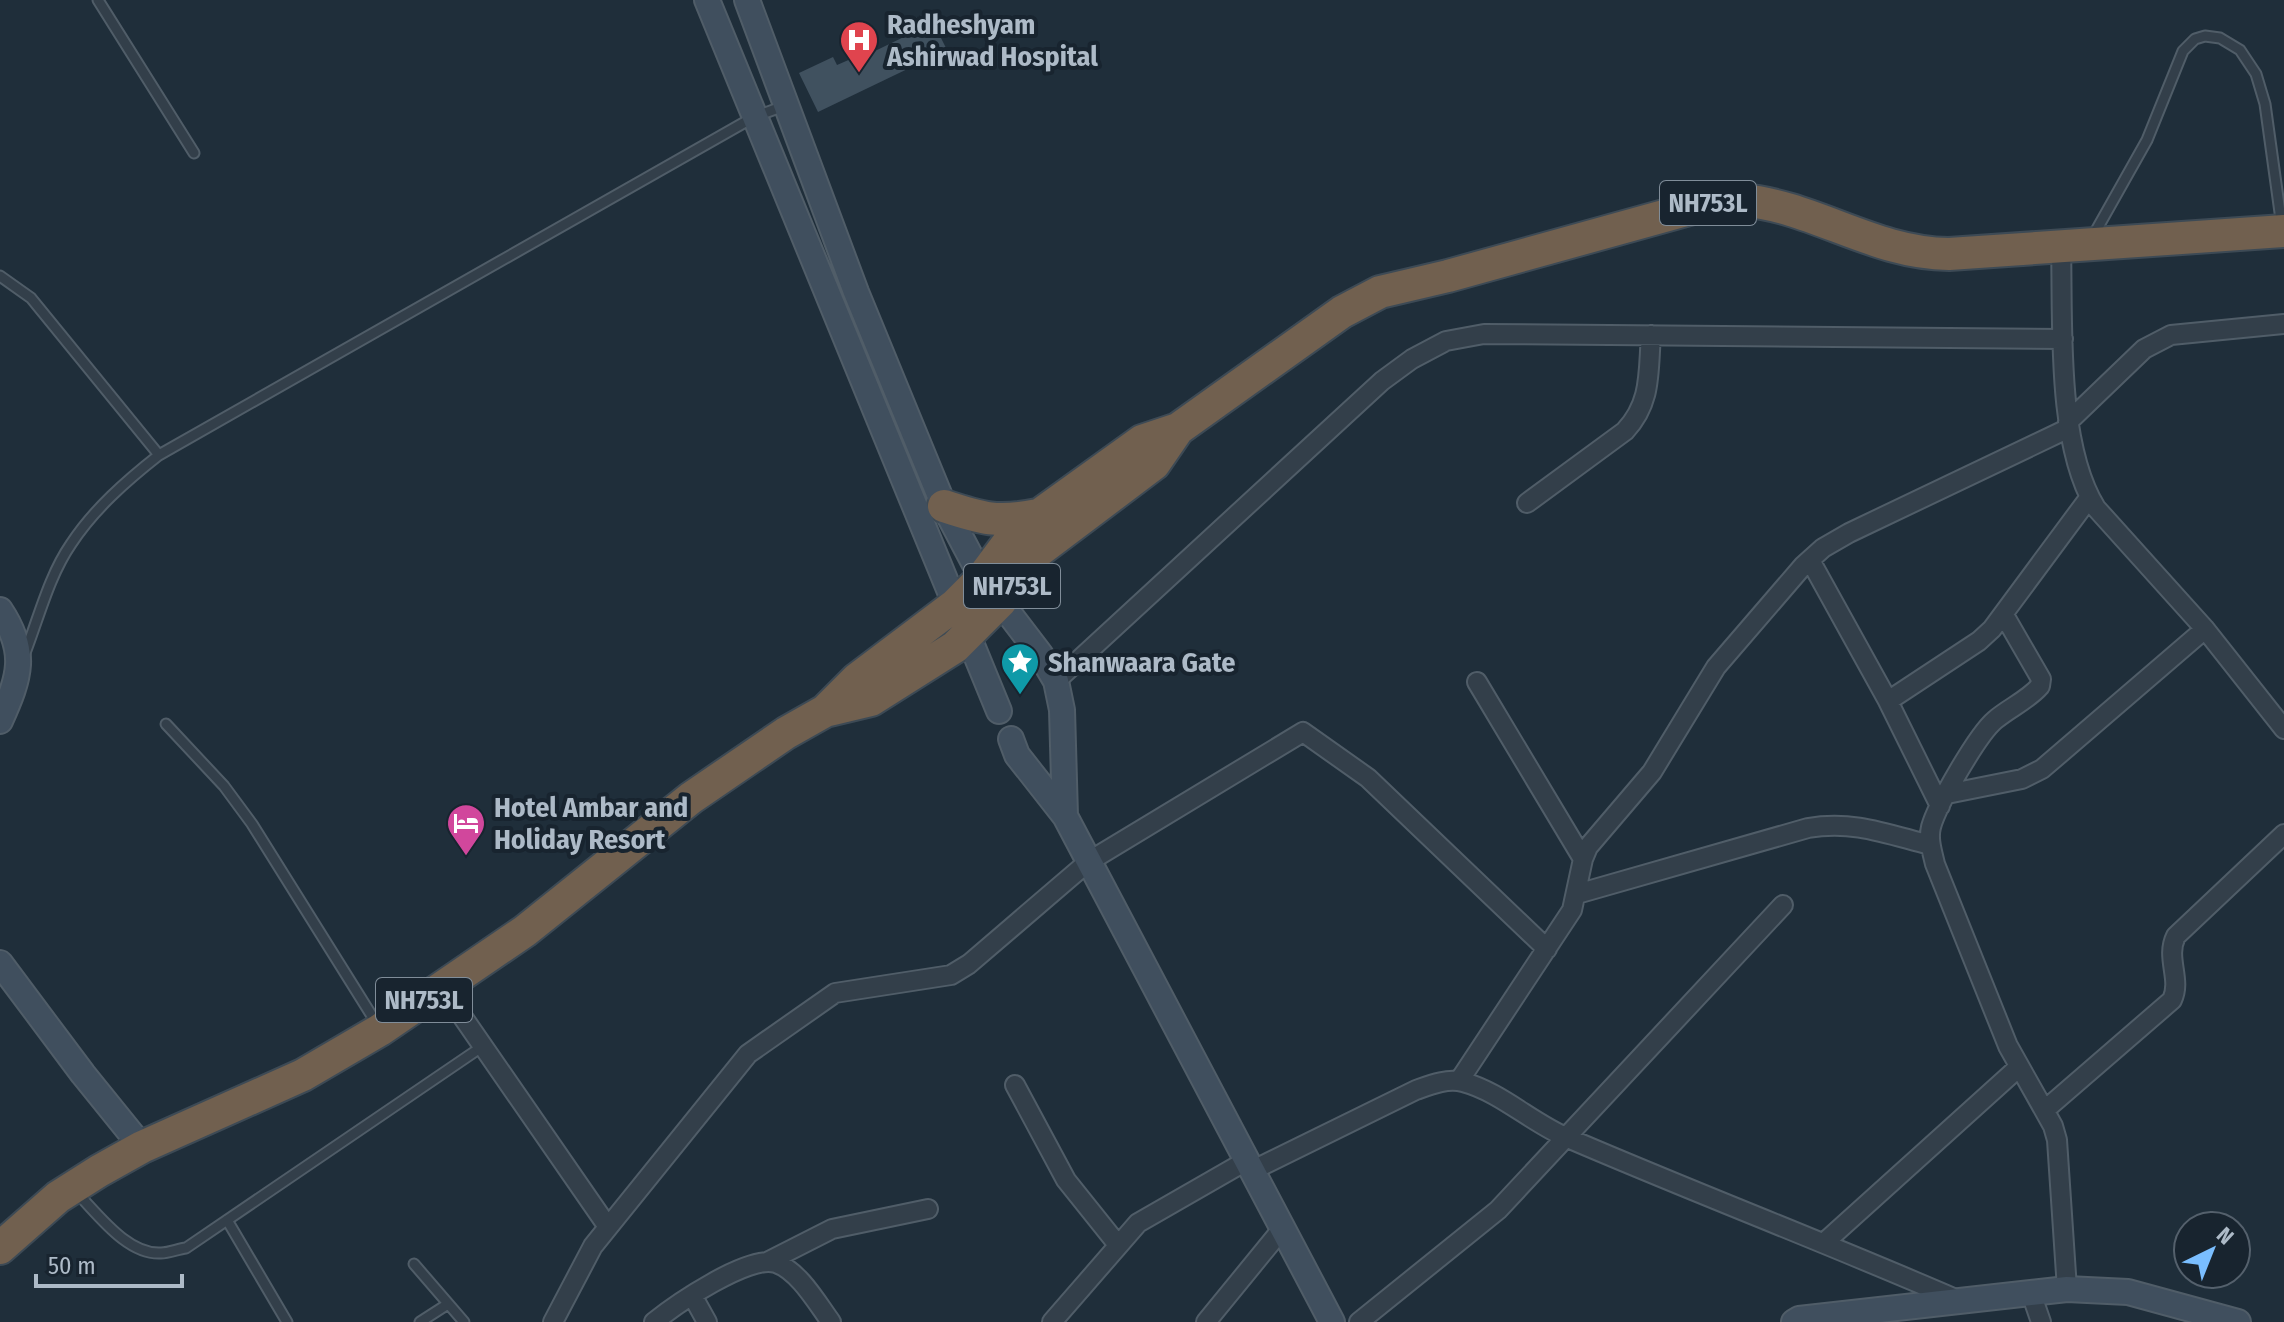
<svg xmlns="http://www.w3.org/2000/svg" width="2284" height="1322" font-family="'Fira Sans Condensed',sans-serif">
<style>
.building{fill:#40515f}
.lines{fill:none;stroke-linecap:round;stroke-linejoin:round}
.lane-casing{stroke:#505d68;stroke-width:13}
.street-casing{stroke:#505d68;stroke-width:22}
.secondary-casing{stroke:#505d68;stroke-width:28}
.highway-casing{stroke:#3d4a55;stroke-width:36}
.lane{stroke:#333f4a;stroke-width:9}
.street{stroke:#333f4a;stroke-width:18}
.secondary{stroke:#404f5e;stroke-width:24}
.highway{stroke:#71604f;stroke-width:32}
.labels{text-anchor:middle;stroke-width:8;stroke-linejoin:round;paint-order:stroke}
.shield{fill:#18242f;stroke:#808d99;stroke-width:2}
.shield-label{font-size:26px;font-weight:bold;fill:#adbac7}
.poi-label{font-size:28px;font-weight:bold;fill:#adbac7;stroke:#18242f;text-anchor:start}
</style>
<rect width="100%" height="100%" fill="#1f2e3a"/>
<path class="building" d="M 928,12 L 947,50 L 818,112 L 799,73 L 833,57 L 837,65 L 876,48 L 877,50 L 910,34 L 905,23 Z"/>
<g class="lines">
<g class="lane-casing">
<path id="lane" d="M 98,0 L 194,153
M 2093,236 L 2147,140 L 2183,51 L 2195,39 L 2205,36 L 2220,38 L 2240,50 L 2256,74 L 2265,104 L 2282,227
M 0,276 L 31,298 L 159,455
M 25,653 C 39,617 49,576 71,544 C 94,509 126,481 159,455 L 754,117 L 784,106
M 166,724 L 224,786 L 252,824 L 377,1024
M 76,1192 C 98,1214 127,1255 161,1253 C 169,1253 178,1249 186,1248 L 483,1046
M 227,1220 L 287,1322
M 414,1264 L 464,1322
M 420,1322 L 448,1304"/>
</g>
<g class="street-casing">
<path id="street" d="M 2061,246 C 2063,322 2056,444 2096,508 L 2205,629 L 2284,729
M 2068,422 L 2144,349 L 2171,335 L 2284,324
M 1527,503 L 1625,431 C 1652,402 1648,372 1651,335
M 1810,560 L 1888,701 L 1940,806
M 2004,615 L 2041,679 L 2040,686 C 2028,700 2009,708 1995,720 C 1978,734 1937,805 1931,827 C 1928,839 1932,851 1935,864 L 2008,1046 L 2053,1126 L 2057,1140 L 2067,1289
M 1056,681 L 1382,381 L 1412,359 L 1446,341 L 1484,334 L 2063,339
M 1477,682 L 1583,859
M 1888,701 L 1979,641 L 1992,629 L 2089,498
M 1947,794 L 2022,779 L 2042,769 L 2205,629
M 1577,894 L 1808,828 C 1853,820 1887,834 1930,845
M 442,987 L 608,1227
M 1459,1081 L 1572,910 L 1583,859 L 1588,847 L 1652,772 L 1716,667 L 1803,566 L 1823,548 L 1849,533 L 2069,428
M 1015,1085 L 1066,1180 L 1118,1245
M 2046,1109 L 2172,1000 C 2182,979 2165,958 2176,936 L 2284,834
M 1251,1171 L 1416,1090 C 1430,1085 1447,1078 1463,1082 C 1501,1092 1533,1124 1570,1139 C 1698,1194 1829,1244 1958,1300
M 1825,1242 L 2019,1067
M 767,1262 L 832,1229 L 928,1209
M 2031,1293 L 2041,1322
M 692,1295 L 707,1322
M 553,1322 L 593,1246 L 748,1054 L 835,993 L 951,975 L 969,964 L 1088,862 L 1303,732 L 1368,778 L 1547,949
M 654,1322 C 675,1305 749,1254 776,1263 C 799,1271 817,1303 831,1322
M 1052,1322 L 1138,1223 L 1246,1161
M 1206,1322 L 1282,1229
M 1359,1322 L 1498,1210 L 1783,905"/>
</g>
<g class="secondary-casing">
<path id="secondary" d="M 707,0 L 999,711
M 747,0 L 856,292 L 944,506 L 982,578 L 1040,654 L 1056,681 L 1062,710 L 1065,816
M 0,610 C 28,652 20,677 0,721
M 1011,739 L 1017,755 L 1065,816 L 1332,1322
M 0,963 L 83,1074 L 142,1147
M 1794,1322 L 1799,1319 L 2067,1289 L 2128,1292 L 2238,1322"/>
</g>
<g class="highway-casing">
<path id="highway" d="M 944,506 C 983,519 997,523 1038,515
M 825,711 L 857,679 L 955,605 L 982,578 L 1017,531 L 1142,441 L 1178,429 L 1342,312 L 1380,292 L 1448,276 L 1711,203 C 1721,201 1732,199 1741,200 C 1814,206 1872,253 1949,254 L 2284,231
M 0,1248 L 58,1197 L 99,1171 L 142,1147 L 303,1075 L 380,1030 L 525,931 L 691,798 L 786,733 L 825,711 L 871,700 L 955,647 L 1000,602 L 1036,553 L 1154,464 L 1178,429"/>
</g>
<use href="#lane" class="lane"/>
<use href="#street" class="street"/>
<use href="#secondary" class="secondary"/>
<use href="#highway" class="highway"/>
</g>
<defs>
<g id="hospital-pin" transform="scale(2)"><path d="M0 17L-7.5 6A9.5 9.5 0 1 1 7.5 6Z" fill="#e0444e" stroke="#18242f"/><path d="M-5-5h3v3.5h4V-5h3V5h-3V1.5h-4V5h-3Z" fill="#fff"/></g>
<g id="sight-pin" transform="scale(2)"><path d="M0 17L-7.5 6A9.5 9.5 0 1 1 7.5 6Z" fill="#0f9aa8" stroke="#18242f"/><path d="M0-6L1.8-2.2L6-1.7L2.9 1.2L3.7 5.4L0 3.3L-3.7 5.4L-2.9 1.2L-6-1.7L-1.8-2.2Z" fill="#fff"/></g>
<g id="hotel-pin" transform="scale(2)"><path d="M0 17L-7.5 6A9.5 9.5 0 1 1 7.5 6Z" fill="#d1479c" stroke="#18242f"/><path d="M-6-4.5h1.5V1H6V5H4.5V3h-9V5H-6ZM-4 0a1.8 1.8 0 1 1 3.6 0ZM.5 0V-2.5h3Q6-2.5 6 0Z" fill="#fff"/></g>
</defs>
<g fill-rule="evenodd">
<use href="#hospital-pin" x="859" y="40"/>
<use href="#sight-pin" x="1020" y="662"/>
<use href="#hotel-pin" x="466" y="823"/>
</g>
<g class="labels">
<g class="shield">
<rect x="1660" y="181" width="96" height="44" rx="6"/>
<rect x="964" y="564" width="96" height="44" rx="6"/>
<rect x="376" y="978" width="96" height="44" rx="6"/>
</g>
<g class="shield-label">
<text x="1708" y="212">NH753L</text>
<text x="1012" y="595">NH753L</text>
<text x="424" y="1009">NH753L</text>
</g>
<g class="poi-label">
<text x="887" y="34">Radheshyam<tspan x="887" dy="32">Ashirwad Hospital</tspan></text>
<text x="1048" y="672">Shanwaara Gate</text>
<text x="494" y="817">Hotel Ambar and<tspan x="494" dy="32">Holiday Resort</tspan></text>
</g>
</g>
<g transform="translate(2212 1250) rotate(43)"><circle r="38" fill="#18242f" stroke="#54606c" stroke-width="2"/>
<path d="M0-6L14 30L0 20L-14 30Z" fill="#7abeff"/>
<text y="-12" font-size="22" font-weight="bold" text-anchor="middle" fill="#adbac7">N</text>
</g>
<path d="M36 1274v12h146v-12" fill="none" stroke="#adbac7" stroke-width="4"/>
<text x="48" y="1274" font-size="24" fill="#adbac7" stroke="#18242f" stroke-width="6" paint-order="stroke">50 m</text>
</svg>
